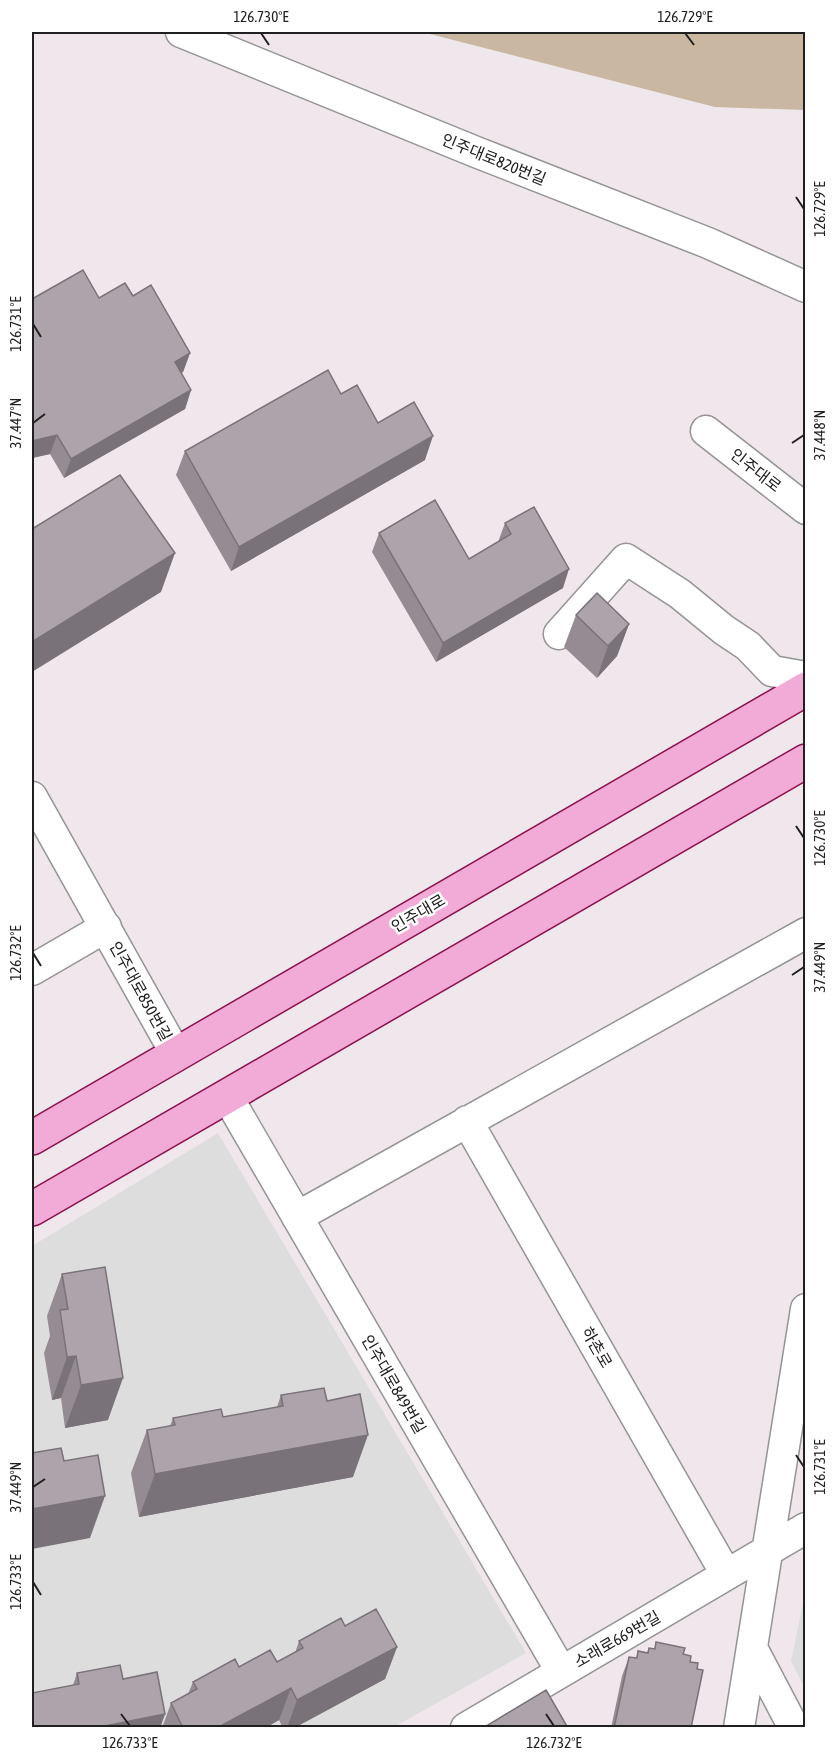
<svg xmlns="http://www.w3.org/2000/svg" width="837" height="1759" font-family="'Asap Condensed','Noto Sans KR',sans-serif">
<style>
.residential{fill:#deddde}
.forest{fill:#cab7a1}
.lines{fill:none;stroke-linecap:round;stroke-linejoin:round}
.minor-casing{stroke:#949494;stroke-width:33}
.major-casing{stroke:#8b114f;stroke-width:36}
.minor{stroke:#fff;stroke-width:30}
.major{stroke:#f2aad6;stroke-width:33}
.wall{fill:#958c93}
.shaded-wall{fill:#797278}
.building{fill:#ada3ab;stroke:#797278;stroke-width:1.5}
.ticks{fill:none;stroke:#202020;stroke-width:2}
.labels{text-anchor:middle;stroke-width:5;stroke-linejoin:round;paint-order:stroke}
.street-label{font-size:16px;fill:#202020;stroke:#fff}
.neatline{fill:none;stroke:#202020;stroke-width:2}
.ticks-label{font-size:15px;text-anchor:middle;fill:#202020}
</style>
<rect width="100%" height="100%" fill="#efe7eb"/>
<path class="residential" d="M 218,1133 L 526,1653 L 394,1727 L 32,1728 L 32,1246 Z
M 805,1593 L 806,1689 L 805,1689 L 791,1661 Z"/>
<path class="forest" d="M 422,32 L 805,32 L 805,110 L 715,107 Z"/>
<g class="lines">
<g class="minor-casing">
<path id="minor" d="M 181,32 L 476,152 L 708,243 L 806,287
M 706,431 L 806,509
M 559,634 L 626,559 L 680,594 L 724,630 L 748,646 L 772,671 L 806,677
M 32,797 L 176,1054
M 32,970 L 106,927
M 227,1096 L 561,1671
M 467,1121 L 726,1574
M 297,1217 L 806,933
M 752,1648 L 794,1728
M 466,1728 L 806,1528
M 739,1728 L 806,1309"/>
</g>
<g class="major-casing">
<path id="major" d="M 32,1138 L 806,689
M 32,1209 L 806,761"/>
</g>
<use href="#minor" class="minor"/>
<use href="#major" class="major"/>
</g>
<path class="wall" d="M 133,296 L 190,353 L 183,372 L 181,373 L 191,390 L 185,409 L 64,478 L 50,454 L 32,458 L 32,299 L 99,298 Z
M 341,394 L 425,460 L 231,571 L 176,475 L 185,451 Z
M 505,523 L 563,588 L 436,662 L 372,552 L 379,533 L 469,559 L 498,542 Z
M 576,615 L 629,624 L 617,656 L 597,678 L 564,647 Z
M 62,1274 L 108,1420 L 65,1428 L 61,1398 L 52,1400 L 44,1353 L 50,1336 L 47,1316 Z
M 281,1395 L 327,1401 L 353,1477 L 139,1517 L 131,1473 L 147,1430 L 170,1426 L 173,1418 L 223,1417 L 277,1407 Z
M 345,1626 L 397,1647 L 385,1679 L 294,1728 L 283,1728 L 279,1720 L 265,1728 L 162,1728 L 171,1703 L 188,1694 L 193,1682 L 239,1667 L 277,1662 L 295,1653 L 299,1641 Z
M 656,1642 L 683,1654 L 690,1662 L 691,1728 L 611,1728 L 622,1676 L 629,1657 L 636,1658 L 638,1651 L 647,1653 L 649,1648 L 654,1649 Z
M 77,1673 L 123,1679 L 165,1714 L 160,1728 L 32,1728 L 73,1685 Z"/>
<path class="shaded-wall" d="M 190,353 L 183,372 L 168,380 L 175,362 Z
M 191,390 L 185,409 L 64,478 L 71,459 Z
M 57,435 L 50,454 L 32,458 L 32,441 Z
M 433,436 L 425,460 L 231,571 L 239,547 Z
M 175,553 L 161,592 L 32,672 L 32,642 Z
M 569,569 L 563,588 L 436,662 L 443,643 Z
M 629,624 L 617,656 L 597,678 L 608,646 Z
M 76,1356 L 61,1398 L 52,1400 L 67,1357 Z
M 123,1378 L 108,1420 L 65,1428 L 81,1385 Z
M 368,1435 L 353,1477 L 139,1517 L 155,1474 Z
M 105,1496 L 90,1538 L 32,1549 L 32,1509 Z
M 397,1647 L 385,1679 L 294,1728 L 287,1728 L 297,1700 Z
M 291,1688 L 279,1720 L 265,1728 L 217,1728 Z
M 165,1714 L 160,1728 L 95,1728 Z"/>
<path class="building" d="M 83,270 L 99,298 L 125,283 L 133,296 L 151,285 L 190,353 L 175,362 L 191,390 L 71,459 L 57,435 L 32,441 L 32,299 Z
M 328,370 L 341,394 L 357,385 L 378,423 L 414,402 L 433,436 L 239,547 L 185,451 Z
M 120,475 L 175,553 L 32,642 L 32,529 Z
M 435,500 L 469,559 L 511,534 L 505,523 L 534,507 L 569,569 L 443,643 L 379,533 Z
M 597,593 L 629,624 L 608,646 L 576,615 Z
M 105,1267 L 123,1378 L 81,1385 L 76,1356 L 67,1357 L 60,1310 L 68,1309 L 62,1274 Z
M 324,1388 L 327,1401 L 360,1394 L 368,1435 L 155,1474 L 147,1430 L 175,1425 L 173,1418 L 221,1409 L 223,1417 L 283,1406 L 281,1395 Z
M 61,1448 L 64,1461 L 98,1455 L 105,1496 L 32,1509 L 32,1453 Z
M 376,1609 L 397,1647 L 297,1700 L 291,1688 L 217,1728 L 183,1728 L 171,1703 L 197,1689 L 193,1682 L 235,1659 L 239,1667 L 270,1650 L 277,1662 L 303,1648 L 299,1641 L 341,1618 L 345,1626 Z
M 656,1642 L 685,1648 L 683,1654 L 691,1656 L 690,1662 L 698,1663 L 697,1669 L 703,1670 L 691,1728 L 614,1728 L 629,1657 L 637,1658 L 638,1651 L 648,1653 L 649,1648 L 655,1649 Z
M 120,1665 L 123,1679 L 157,1672 L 165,1714 L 95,1728 L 32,1728 L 32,1693 L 79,1684 L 77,1673 Z
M 546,1690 L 568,1728 L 483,1728 Z"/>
<path class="ticks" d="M 261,33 L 269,45M 685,33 L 694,45M 796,197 L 804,209M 33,324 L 41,337M 33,423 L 45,414M 792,443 L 804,435M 796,826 L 804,838M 33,953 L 41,966M 792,975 L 804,967M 796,1455 L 804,1467M 33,1487 L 45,1479M 33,1582 L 41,1595M 121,1714 L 130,1726M 546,1714 L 554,1726"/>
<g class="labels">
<g class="street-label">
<text transform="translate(494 159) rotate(22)" y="6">인주대로820번길</text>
<text transform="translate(756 470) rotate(38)" y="6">인주대로</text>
<text transform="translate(418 913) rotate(-30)" y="6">인주대로</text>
<text transform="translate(141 991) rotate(61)" y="6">인주대로850번길</text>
<text transform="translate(597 1347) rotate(60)" y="6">하촌로</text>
<text transform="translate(394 1384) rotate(60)" y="6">인주대로849번길</text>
<text transform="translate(617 1639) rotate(-30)" y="6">소래로669번길</text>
</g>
</g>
<rect width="837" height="1759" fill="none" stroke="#ffffff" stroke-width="66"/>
<rect x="33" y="33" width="771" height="1693" class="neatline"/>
<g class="ticks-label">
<text x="261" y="22">126.730°E</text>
<text x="685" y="22">126.729°E</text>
<text transform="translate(820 209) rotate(-90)" y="5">126.729°E</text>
<text transform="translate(16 324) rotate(-90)" y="5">126.731°E</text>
<text transform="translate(16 423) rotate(-90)" y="5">37.447°N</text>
<text transform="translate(820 435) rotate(-90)" y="5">37.448°N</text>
<text transform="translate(820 838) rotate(-90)" y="5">126.730°E</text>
<text transform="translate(16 953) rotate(-90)" y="5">126.732°E</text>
<text transform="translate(820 967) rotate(-90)" y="5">37.449°N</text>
<text transform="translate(820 1467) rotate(-90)" y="5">126.731°E</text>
<text transform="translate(16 1487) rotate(-90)" y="5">37.449°N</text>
<text transform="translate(16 1582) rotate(-90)" y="5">126.733°E</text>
<text x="130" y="1748">126.733°E</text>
<text x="554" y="1748">126.732°E</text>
</g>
</svg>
